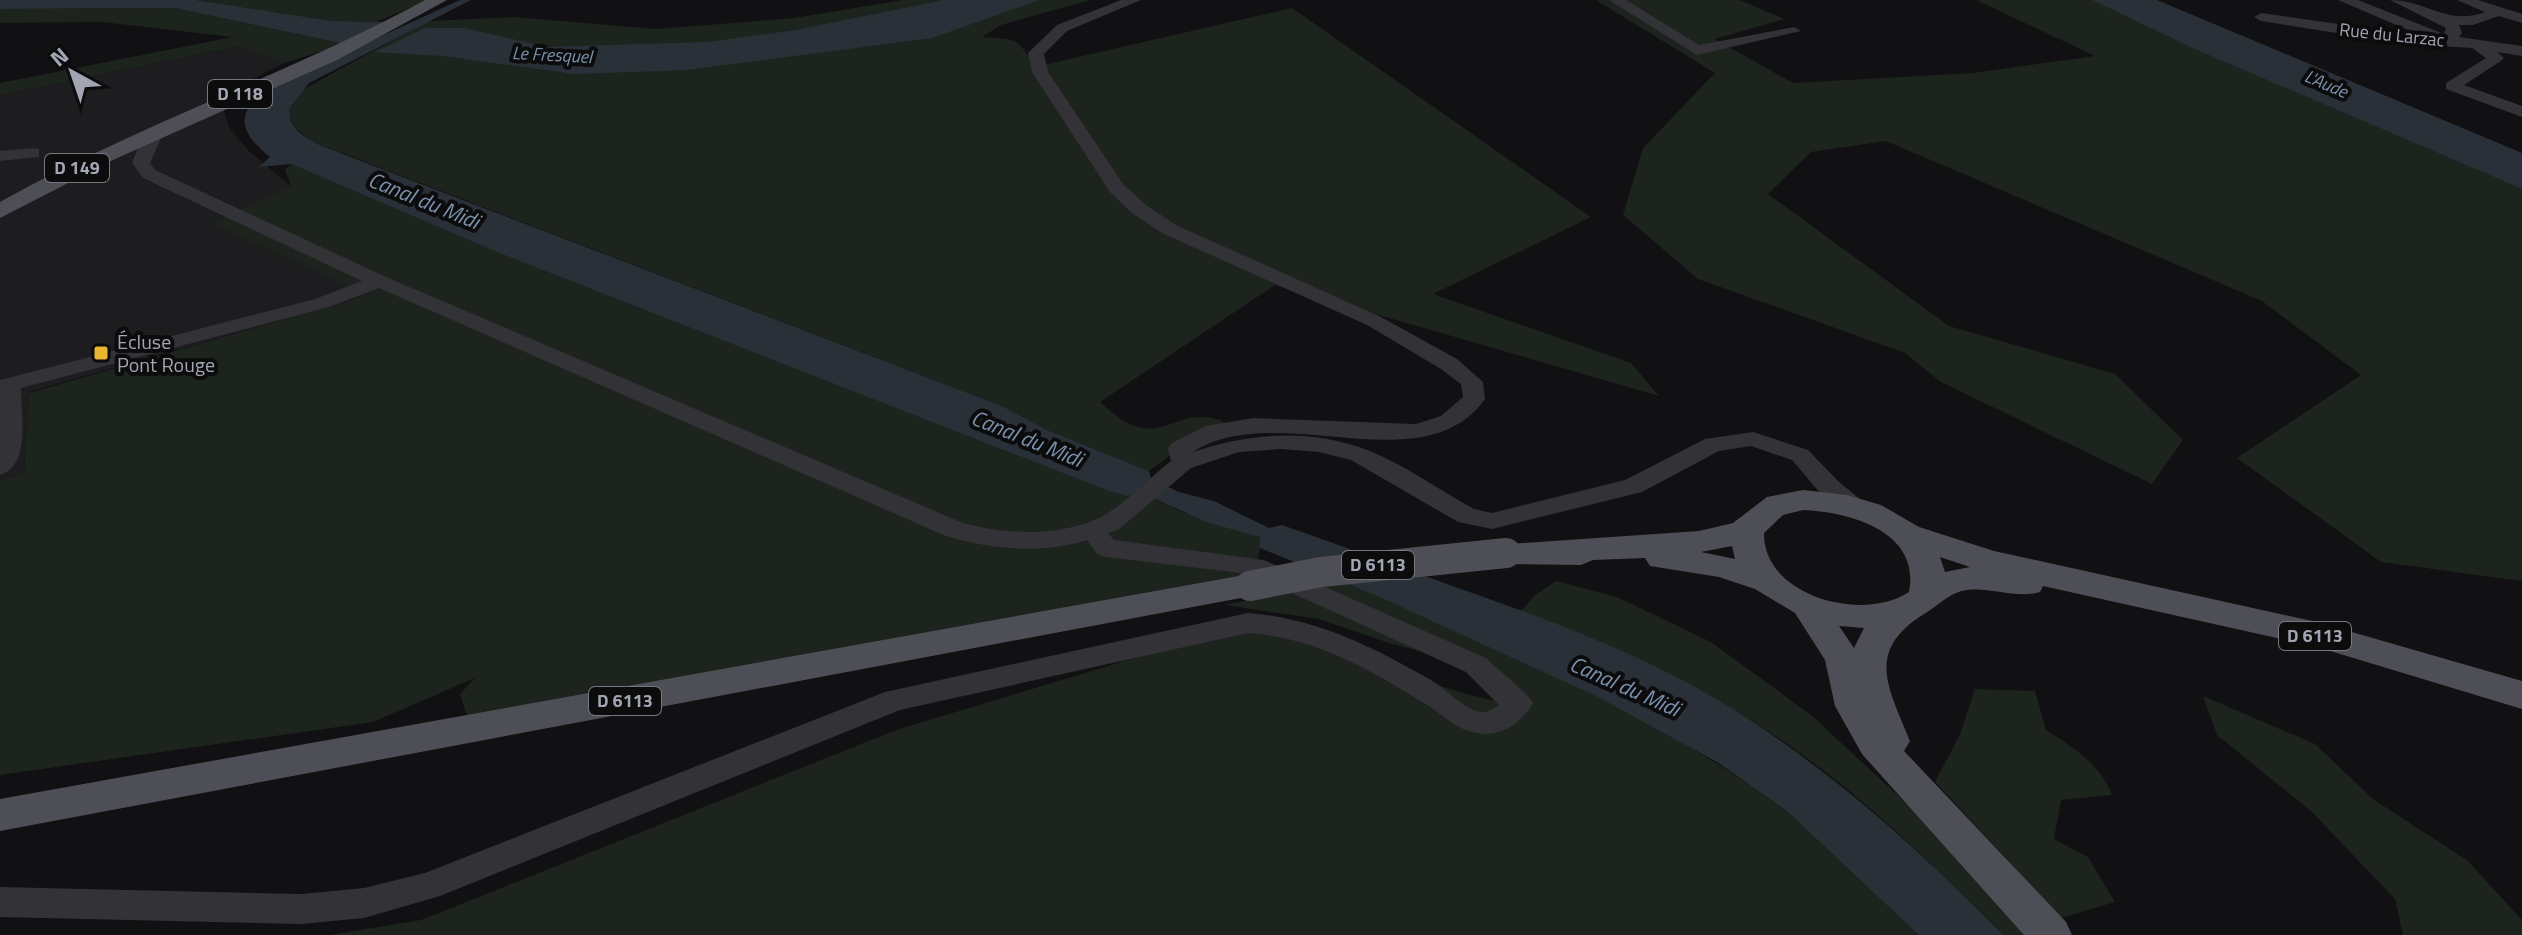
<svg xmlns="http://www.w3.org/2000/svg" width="2522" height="935" font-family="'Titillium Web',sans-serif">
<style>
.built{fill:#1d1d1f}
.green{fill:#1d241e}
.water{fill:#2a3037}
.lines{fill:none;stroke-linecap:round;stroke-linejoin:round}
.minor{fill:#323237;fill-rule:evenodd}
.major{fill:#4e4f56;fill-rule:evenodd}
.major-bridge{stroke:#4e4f56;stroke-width:30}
.poi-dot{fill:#eab630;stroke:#0c0c0d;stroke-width:3}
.labels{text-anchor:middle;stroke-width:8;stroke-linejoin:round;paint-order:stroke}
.far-street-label{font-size:18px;fill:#a2a6b2;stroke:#0c0c0d}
.far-water-label{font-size:18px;font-style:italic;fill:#7a92ad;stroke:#0c0c0d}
.shield{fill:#0c0c0d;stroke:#757880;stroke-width:2}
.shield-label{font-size:18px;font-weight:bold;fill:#a2a6b2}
.poi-label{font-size:20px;fill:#a2a6b2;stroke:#0c0c0d;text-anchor:start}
.water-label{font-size:22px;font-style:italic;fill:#7a92ad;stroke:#0c0c0d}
</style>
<rect width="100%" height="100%" fill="#111012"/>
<path class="built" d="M 239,46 L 284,63 L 219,96 L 230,129 L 249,151 L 291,186 L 212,223 L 372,295 L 29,392 L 24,473 L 0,480 L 0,95 Z"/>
<path class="green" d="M 196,0 L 428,0 L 376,22 L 333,21 Z
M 903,0 L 1090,0 L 1001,25 L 982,37 C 1016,40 1016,35 1035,67 L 1292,8 L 1591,217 L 1433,294 L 1631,363 L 1659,396 L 1275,285 L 1100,402 C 1161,460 1169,402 1223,421 L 1223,430 L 1180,448 L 1149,471 L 1047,430 L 1002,406 L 311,141 L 295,127 L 289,116 L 289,109 L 302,90 L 428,21 L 514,17 L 656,29 L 794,18 Z
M 1596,0 L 1740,0 L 1784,19 L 1715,39 L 1793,83 L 1973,73 L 2095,56 L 1976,0 L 2092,0 L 2190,47 L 2522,189 L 2522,581 L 2381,562 L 2237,458 L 2361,375 L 2262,301 L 1886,141 L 1811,152 L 1768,194 L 1949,326 L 2115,374 L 2183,440 L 2152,484 L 1941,382 L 1905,353 L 1698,279 L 1623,215 L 1643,148 L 1715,73 Z
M 175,8 L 345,44 L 284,63 L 239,46 L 0,95 L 0,83 L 233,37 L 102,22 L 0,23 L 0,9 Z
M 291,164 L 499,253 L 1106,490 L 1138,491 L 1185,513 L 1260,537 L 1262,542 L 1250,586 L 513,721 L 466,714 L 460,694 L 475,678 L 373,722 L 0,775 L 0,480 L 24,473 L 29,393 L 370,295 L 211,223 L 291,186 L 285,170 Z
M 1341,581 C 1490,643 1645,709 1777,804 C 1825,839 1876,893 1919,935 L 330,935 L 421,920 L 896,730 L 1198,639 L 1263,630 L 1466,694 L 1526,708 L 1476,665 L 1392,644 L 1319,619 L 1225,605 Z
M 1556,581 L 1617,597 L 1711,642 L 1811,715 L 1905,802 L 1953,829 L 2051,935 L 2003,935 C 1926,857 1842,775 1747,718 C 1675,675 1598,643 1520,612 L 1534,596 Z
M 1975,689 L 2035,691 L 2046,730 C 2073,747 2100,764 2112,795 L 2061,800 L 2054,839 L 2088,857 L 2115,902 L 2054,920 L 2008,860 L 1935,782 L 1960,734 Z
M 2203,696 L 2315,744 L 2373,799 L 2468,861 L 2522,920 L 2522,935 L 2403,935 L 2395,899 L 2311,811 L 2217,735 Z"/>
<path class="water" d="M 0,0 L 196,0 L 333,21 L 390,22 L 345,44 L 175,8 L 0,9 Z
M 460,0 L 471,0 L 309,83 L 289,109 C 288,138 327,147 348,156 L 1002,406 L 1047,430 L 1149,471 L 1151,479 L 1179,492 L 1214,501 L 1269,528 L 1282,525 L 1333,543 C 1473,596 1625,637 1750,720 C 1843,781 1926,856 2003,935 L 1919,935 L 1787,811 L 1717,762 L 1598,697 L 1384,599 L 1260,548 L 1260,537 L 1206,522 L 1138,491 L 1128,496 L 1106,490 L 499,253 L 291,164 L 259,167 L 270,157 C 229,125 241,103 283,81 Z
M 944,0 L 1039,0 L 932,38 L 687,70 L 575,74 L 443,56 L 375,52 L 425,28 L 464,28 L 547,47 L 708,42 L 796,30 Z
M 2092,0 L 2157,0 L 2522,153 L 2522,189 L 2190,47 Z"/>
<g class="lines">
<path class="minor" d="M 1121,0 L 1141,0 L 1067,31 L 1044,54 L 1048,72 L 1123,184 L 1146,205 L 1176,225 L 1381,317 L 1457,359 L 1483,382 L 1485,399 C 1423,486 1276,398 1193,452 C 1249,433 1310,428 1367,450 C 1404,464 1439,490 1474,509 L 1492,513 L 1625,480 L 1705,439 L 1753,432 L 1808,450 L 1839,482 L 1870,507 L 1867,513 L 1849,513 L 1821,494 L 1792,460 L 1751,446 L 1719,451 L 1642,492 L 1492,529 L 1458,522 L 1351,460 L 1319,452 L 1281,449 L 1239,452 L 1191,468 L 1118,530 L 1108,533 L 1114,540 L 1264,560 L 1486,658 C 1498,670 1526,691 1533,703 C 1522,723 1500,738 1477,733 C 1454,729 1443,714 1424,703 C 1369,669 1314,637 1248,633 L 900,710 L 440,896 L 364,918 L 302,924 L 0,917 L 0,887 L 302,894 L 364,888 L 425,873 L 885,692 L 1248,613 C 1316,618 1373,647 1431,680 C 1445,688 1461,706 1476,711 C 1485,714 1492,710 1499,705 L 1466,672 L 1250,574 L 1106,557 L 1097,554 L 1087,540 C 1040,555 992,549 946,536 L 379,288 L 329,307 L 21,388 C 21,414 31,466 0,475 L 0,380 L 315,299 L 362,281 L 143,178 L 132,163 L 142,138 L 156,126 L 164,131 L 150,163 L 155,170 L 386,277 L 963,523 C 1005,534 1056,537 1097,519 C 1120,509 1150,477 1171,461 L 1168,448 L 1172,443 L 1206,426 L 1253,418 L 1416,424 L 1441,416 L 1463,397 L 1461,384 L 1441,369 L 1367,325 L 1162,233 L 1132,213 L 1110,192 L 1032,72 L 1028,53 L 1057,25 Z
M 1609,0 L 1626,0 L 1699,45 L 1794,27 L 1801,31 L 1697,55 Z
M 2338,0 L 2358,0 L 2444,34 L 2446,28 L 2390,0 C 2426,0 2447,26 2485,12 L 2457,0 L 2478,0 L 2522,14 L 2522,23 L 2499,16 L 2473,25 L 2459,25 L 2462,33 L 2459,37 L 2522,46 L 2522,56 L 2497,52 L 2504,58 L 2501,61 L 2464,85 L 2522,106 L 2522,117 L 2446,89 L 2446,83 L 2486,58 L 2472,48 L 2406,44 L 2261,21 L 2254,17 L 2261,13 L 2422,36 Z
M 33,148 L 39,149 L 39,157 L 0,161 L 0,151 Z"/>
<path class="major" d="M 425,0 L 447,0 L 337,60 L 115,159 L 0,218 L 0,202 C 137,125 287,75 425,0 Z
M 1803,490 L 1847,495 L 1881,505 L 1919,527 L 1994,551 L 2317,622 L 2522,681 L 2522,709 L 2317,647 L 2043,586 L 2040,592 C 2016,599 1991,587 1967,590 C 1950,592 1938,606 1924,614 C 1865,651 1888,687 1910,741 L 1904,751 L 2066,922 L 2072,935 L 2024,935 L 1862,754 L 1835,706 L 1825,660 L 1795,613 L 1755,589 L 1719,577 L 1650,566 L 1645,558 L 1593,560 L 1581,565 L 1506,564 L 1495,561 L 1490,553 L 1495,545 L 1699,531 L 1733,523 L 1767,497 ZM 1803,510 C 1851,512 1921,532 1909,592 C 1862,623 1763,596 1764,533 L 1783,515 ZM 1732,546 L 1735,559 L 1701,552 ZM 1940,557 L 1970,567 L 1945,572 ZM 1839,626 L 1864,628 L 1854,648 Z
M 1250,574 L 1262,578 L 1267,586 L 1262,594 L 0,831 L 0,799 Z"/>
<path class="major-bridge" d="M 1250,586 L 1321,572 L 1506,553"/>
</g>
<rect class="poi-dot" x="93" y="345" width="16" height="16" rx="4"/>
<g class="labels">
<g class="far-street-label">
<text transform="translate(2392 35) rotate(6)" y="6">Rue du Larzac</text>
</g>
<g class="far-water-label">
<text transform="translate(552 55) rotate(3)" y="6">Le Fresquel</text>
<text transform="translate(2326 84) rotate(23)" y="6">L'Aude</text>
</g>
<g class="shield">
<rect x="208" y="80" width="64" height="28" rx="6"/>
<rect x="45" y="154" width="64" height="28" rx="6"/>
<rect x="1342" y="551" width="72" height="28" rx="6"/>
<rect x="2279" y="622" width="72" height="28" rx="6"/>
<rect x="589" y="687" width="72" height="28" rx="6"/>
</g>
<g class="shield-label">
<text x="240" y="100">D 118</text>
<text x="77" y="174">D 149</text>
<text x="1378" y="571">D 6113</text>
<text x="2315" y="642">D 6113</text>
<text x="625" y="707">D 6113</text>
</g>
<g class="poi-label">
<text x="117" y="349">Écluse<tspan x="117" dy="23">Pont Rouge</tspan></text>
</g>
<g class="water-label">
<text transform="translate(424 200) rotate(22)" y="8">Canal du Midi</text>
<text transform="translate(1027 438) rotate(22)" y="8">Canal du Midi</text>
<text transform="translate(1625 686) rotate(24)" y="8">Canal du Midi</text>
</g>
</g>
<g transform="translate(72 72) rotate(320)" stroke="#0c0c0d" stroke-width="6" paint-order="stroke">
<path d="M0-6L14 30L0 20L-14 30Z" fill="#a2a6b2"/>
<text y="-12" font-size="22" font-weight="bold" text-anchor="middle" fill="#a2a6b2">N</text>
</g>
</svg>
